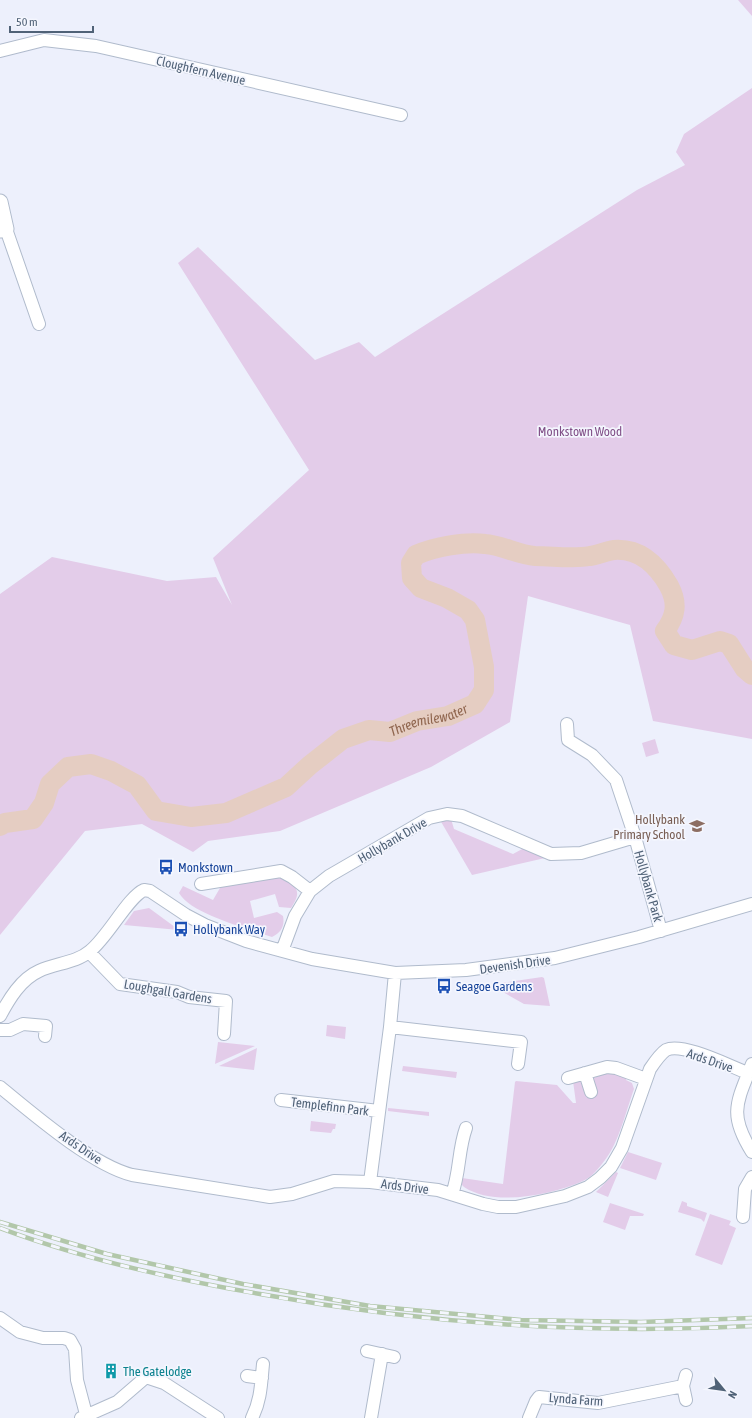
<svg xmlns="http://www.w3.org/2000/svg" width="752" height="1418" font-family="'Asap Condensed',sans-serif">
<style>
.green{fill:#e3cce9}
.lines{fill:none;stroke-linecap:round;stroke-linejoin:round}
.river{stroke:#e5cdc2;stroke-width:20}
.minor-casing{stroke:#b0bbcc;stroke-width:14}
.tertiary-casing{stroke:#b0bbcc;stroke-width:17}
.minor{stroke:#fff;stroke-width:12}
.tertiary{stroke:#fff;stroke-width:15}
.rail-casing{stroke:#b2c7aa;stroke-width:4.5}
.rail{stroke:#f4f6fe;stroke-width:3;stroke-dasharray:9;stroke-linecap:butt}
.labels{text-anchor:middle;stroke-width:3.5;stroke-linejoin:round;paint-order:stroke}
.street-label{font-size:13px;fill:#506277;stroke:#f4f6fe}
.park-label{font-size:13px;fill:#804f87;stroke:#f4f6fe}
.education-label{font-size:13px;fill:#785e54;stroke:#f4f6fe;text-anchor:end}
.transit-label{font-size:13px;fill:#164399;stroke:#f4f6fe;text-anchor:start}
.culture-label{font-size:13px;fill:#0d838f;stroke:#f4f6fe;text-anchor:start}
.water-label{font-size:14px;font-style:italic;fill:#8f654e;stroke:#f4f6fe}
</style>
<rect width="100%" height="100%" fill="#edf0fc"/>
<path class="green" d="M 738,0 L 752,0 L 752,16 Z
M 752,88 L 752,739 L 653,721 L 630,625 L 528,596 L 510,722 L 431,767 L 280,831 L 208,841 L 193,852 L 142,824 L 85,831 L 0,935 L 0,594 L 52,557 L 167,581 L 216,577 L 232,605 L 213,558 L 309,470 L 178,263 L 198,247 L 315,360 L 359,342 L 375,357 L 637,190 L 685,165 L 676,152 L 684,134 Z
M 655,739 L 659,753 L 646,757 L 642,743 Z
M 451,819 L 454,829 L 513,854 L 524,848 L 543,855 L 545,858 L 472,875 L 440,820 Z
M 282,876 C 296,887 303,890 291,908 L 279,907 L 275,894 L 250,901 L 254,918 L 277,912 L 283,916 C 285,926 281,933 272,937 C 248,928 192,915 179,893 L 183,886 L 213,900 L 220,888 L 225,884 Z
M 149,908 L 179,930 L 124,925 L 134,911 Z
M 542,977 L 544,978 L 550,1006 L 524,1004 L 494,987 L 494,984 Z
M 327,1025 L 346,1027 L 345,1039 L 326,1036 Z
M 218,1042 L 255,1046 L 215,1064 Z
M 257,1048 L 254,1070 L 219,1066 Z
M 403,1066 L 457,1072 L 456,1078 L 402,1071 Z
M 611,1071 L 627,1077 L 626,1080 L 632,1083 L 634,1089 C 626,1111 619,1142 605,1160 C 599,1168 592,1177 583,1181 C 551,1195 494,1207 464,1187 L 462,1185 L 462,1178 L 503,1184 L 515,1082 L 516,1081 L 557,1085 L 573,1103 L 576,1103 L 573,1081 L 578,1080 L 583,1084 L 586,1096 L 595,1094 L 593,1081 L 594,1078 Z
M 388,1108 L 429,1112 L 429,1116 L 388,1111 Z
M 311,1121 L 336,1124 L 335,1129 L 333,1129 L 331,1133 L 310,1131 Z
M 628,1152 L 662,1163 L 656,1180 L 620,1168 Z
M 616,1172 L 618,1173 L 608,1197 L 596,1192 Z
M 682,1201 L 687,1203 L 687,1206 L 707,1213 L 704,1222 L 701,1219 L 678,1212 Z
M 610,1203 L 644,1214 L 643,1216 L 630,1216 L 625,1230 L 603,1222 Z
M 710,1214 L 731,1221 L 729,1225 L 736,1228 L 722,1265 L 695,1255 Z"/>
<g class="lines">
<path class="river" id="s1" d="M 0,826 L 5,823 L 33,819 L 44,803 L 50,784 L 68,767 L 91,764 L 111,771 L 137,785 L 156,811 L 191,817 L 226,813 L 286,787 L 310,765 L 343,739 L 369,730 L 390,732 L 417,721 L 448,716 L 475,704 L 484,690 L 484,667 L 475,620 L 468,610 L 447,598 L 421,588 L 412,578 L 411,563 L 416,555 C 434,547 466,541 485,544 C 502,545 518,555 535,556 C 553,556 573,559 590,556 C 598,555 606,551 614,550 C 640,548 657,565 669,586 C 678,603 676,616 665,631 L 674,645 L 692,650 L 720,641 L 729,644 L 745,669 L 752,675"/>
<g class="minor-casing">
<path id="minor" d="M 0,51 L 44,40 L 96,46 L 401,115
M 6,229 L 39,324
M 567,724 L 568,740 L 592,755 L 616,780 L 635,837 L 661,931
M 201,884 L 281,871 L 292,877 L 310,891
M 282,951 L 295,916 L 310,891 L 329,876 L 429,818 L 447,814 L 462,816 L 551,854 L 581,853 L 635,837
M 89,952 L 120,984 L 177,992 L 189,997 L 226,1001 L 224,1034
M 0,1016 C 9,999 21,979 39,971 C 56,963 76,963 90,951 C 108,937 128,897 144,890 L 150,891 L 186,915 L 205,925 L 246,941 L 312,959 L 395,973 L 466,970 L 555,958 L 639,937 L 752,904
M 390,1027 L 521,1042 L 518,1064
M 0,1030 L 10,1030 L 23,1024 L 46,1026 L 45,1036
M 752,1064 C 737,1102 728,1114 752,1152
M 585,1073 L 591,1092
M 568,1078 L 607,1067 L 616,1068 L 646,1079
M 0,1087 C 33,1114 92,1165 132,1175 L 270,1197 L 292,1194 L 334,1181 L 370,1182 L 438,1190 L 483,1204 L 498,1207 L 516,1207 L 565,1196 L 588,1187 L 600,1178 L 611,1167 L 622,1148 L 650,1069 C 654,1063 660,1054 666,1050 C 683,1042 731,1067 748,1073
M 281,1100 L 379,1111
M 370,1182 L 390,1027 L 395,973
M 452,1194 C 460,1173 458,1150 466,1128
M 743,1217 L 745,1189 L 752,1177
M 0,1318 L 20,1332 L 43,1338 L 64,1338 L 70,1340 L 75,1349 L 77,1380 L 87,1418
M 367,1351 L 394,1357
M 247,1376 L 262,1378
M 686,1400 L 683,1386 L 686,1375
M 81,1418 L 117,1402 L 146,1377 L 164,1383 L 218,1418
M 252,1418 C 261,1400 261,1384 263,1364
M 371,1418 L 382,1354
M 529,1418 L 536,1401 L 539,1397 L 598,1403 L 683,1386"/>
</g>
<g class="tertiary-casing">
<path id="tertiary" d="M 0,202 L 6,229 L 0,230"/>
</g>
<use href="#minor" class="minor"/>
<use href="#tertiary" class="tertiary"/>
<g class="rail-casing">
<path id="rail" d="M 0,1222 L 107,1254 L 243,1284 L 370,1306 L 521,1320 L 641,1322 L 752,1318
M 0,1228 C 83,1259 172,1279 260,1294 C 425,1324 584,1335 752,1326"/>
</g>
<use href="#rail" class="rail"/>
</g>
<defs>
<g id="school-bare" transform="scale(1.2)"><path d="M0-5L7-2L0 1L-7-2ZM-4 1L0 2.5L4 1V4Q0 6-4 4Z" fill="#8d6e63" stroke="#f4f6fe" stroke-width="2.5" paint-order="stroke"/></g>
<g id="bus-bare" transform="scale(1.2)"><path d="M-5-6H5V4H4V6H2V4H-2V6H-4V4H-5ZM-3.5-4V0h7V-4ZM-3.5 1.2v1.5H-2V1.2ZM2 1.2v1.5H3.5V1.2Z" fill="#1a4fb4" stroke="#f4f6fe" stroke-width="2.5" paint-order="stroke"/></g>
<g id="building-bare" transform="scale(1.2)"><path d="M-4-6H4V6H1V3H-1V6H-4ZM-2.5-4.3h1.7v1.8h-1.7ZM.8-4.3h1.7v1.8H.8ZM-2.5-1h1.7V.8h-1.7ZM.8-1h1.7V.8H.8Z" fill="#0f9aa8" stroke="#f4f6fe" stroke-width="2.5" paint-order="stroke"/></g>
</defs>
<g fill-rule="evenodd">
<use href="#school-bare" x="697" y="826"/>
<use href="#bus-bare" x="166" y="867"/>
<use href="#bus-bare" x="181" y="929"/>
<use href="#bus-bare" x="444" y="986"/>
<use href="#building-bare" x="111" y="1371"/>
</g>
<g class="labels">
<g class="street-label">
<text transform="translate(201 70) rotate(13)" y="5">Cloughfern Avenue</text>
<text transform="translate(392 840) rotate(-30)" y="5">Hollybank Drive</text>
<text transform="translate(649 886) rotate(74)" y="5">Hollybank Park</text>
<text transform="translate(515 964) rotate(-8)" y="5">Devenish Drive</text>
<text transform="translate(168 991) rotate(10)" y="5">Loughgall Gardens</text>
<text transform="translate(710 1060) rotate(19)" y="5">Ards Drive</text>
<text transform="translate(330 1106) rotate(7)" y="5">Templefinn Park</text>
<text transform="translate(81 1147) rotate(34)" y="5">Ards Drive</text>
<text transform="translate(405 1186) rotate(7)" y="5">Ards Drive</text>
<text transform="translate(576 1399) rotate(4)" y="5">Lynda Farm</text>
</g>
<g class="park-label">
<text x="580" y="436">Monkstown Wood</text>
</g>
<g class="education-label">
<text x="685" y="824">Hollybank<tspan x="685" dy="15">Primary School</tspan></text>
</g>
<g class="transit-label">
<text x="178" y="872">Monkstown</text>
<text x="193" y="934">Hollybank Way</text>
<text x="456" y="991">Seagoe Gardens</text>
</g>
<g class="culture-label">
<text x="123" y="1376">The Gatelodge</text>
</g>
<g class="water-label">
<text dy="5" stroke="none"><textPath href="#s1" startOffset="504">Threemilewater</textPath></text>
</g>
</g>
<g transform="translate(724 1390) rotate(119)" stroke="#f4f6fe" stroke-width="3" paint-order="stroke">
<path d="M0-3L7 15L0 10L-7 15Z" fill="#506277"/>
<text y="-6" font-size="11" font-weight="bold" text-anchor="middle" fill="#506277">N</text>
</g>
<path d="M10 26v6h83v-6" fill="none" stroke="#506277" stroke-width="2"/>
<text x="16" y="26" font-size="12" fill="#506277" stroke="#f4f6fe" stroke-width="3" paint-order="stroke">50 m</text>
</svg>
